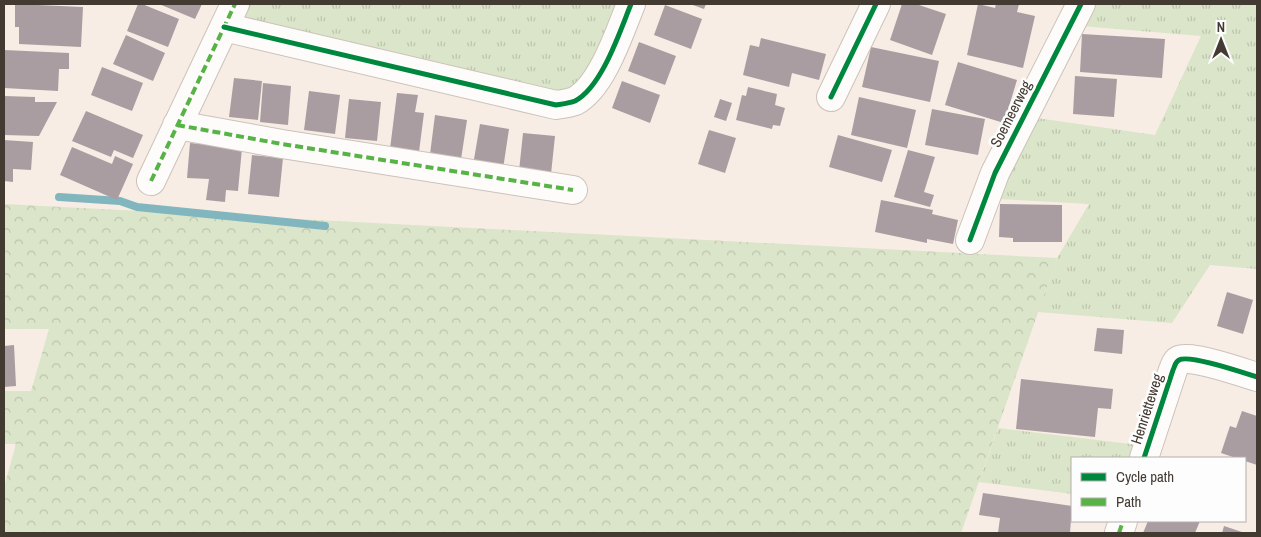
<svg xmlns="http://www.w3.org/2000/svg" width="1261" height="537" font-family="'Archivo Narrow',sans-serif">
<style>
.grass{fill:url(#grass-tufts)}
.forest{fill:url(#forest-crowns)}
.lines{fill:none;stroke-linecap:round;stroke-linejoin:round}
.stream{stroke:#82b6be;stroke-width:8}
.building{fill:#a99da1}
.street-casing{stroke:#cbc2ba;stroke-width:30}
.street{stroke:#fefcfb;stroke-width:28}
.quiet{stroke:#57b346;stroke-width:4;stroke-dasharray:8 4;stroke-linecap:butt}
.cycleway-casing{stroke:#fdfdfd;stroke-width:8}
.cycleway{stroke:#00873e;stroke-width:5}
.labels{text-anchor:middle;stroke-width:5;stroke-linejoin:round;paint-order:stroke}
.street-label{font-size:15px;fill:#433a32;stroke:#fdfdfd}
</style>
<defs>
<pattern id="grass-tufts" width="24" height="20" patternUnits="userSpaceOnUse" patternTransform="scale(1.25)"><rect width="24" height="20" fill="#dbe5c9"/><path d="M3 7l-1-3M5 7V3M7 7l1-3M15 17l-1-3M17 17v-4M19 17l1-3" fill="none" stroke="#bdc5ad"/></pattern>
<pattern id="forest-crowns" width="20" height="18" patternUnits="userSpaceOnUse" patternTransform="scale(1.25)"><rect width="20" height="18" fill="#dbe5c9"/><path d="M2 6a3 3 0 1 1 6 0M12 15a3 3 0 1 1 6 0" fill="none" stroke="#bdc5ad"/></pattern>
</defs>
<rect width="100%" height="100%" fill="#f7ede4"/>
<path class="grass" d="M 241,4 L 619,4 L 587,78 L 562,95 L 250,21 L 241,12 Z
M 1092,4 L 1257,4 L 1257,269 L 1210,265 L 1172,323 L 1038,312 L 1057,258 L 1089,204 L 998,199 L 1030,117 L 1155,135 L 1201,36 L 1081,26 Z
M 998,428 L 1139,445 L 1135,458 L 1072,458 L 1072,494 L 979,482 Z"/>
<path class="forest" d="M 4,204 L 1057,258 L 961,533 L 4,533 L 4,487 L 16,444 L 4,444 L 4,391 L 31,391 L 49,329 L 4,329 Z"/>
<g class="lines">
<path class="stream" d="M 59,197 L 120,201 L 137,207 L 325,226"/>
</g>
<path class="building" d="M 15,4 L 83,7 L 81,47 L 19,44 L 19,27 L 15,27 Z
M 138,4 L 142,4 L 179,19 L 168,47 L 127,31 Z
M 159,4 L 202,4 L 195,19 Z
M 690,4 L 706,4 L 704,9 Z
M 902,4 L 916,4 L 946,14 L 932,55 L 890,40 Z
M 978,4 L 995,8 L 996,4 L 1019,4 L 1017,12 L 1035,16 L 1023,68 L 967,55 Z
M 665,5 L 702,19 L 691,49 L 654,35 Z
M 1082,34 L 1165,39 L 1162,78 L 1080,72 Z
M 126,35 L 165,53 L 153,81 L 113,64 Z
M 761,38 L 826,54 L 819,80 L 792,73 L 789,87 L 743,75 L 750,45 L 759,47 Z
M 639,42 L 676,56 L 665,85 L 628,71 Z
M 871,47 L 939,61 L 930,102 L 862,87 Z
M 4,50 L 69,53 L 69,69 L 59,69 L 58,91 L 4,88 Z
M 958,62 L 1017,80 L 1004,123 L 945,105 Z
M 102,67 L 143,83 L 132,111 L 91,95 Z
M 1075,76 L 1117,79 L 1114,117 L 1073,114 Z
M 234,78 L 262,81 L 258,120 L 229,117 Z
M 622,81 L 660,95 L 650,123 L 612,108 Z
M 263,83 L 291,86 L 288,125 L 260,122 Z
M 748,87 L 777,94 L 775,105 L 785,108 L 780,126 L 773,125 L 772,129 L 736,120 L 742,95 L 746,96 Z
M 309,91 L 340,95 L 335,134 L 304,130 Z
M 397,93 L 418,95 L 415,112 L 424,113 L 419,152 L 390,149 Z
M 4,96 L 35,97 L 35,102 L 57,102 L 39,136 L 4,135 Z
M 859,97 L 916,110 L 907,148 L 851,135 Z
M 349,99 L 381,102 L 377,141 L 345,138 Z
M 720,99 L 732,103 L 726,121 L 714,117 Z
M 932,109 L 985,119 L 978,155 L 925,145 Z
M 86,111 L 143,135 L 133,158 L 114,150 L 111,157 L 72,141 Z
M 435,115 L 467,120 L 460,166 L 429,162 Z
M 480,124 L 509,129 L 503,169 L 473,165 Z
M 709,130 L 736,138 L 725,173 L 698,164 Z
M 523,133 L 555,136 L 551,174 L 519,171 Z
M 838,135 L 892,150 L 882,182 L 829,167 Z
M 4,140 L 33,142 L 31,170 L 13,169 L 13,182 L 4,181 Z
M 190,143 L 242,148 L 238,191 L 226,190 L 225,202 L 206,200 L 209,179 L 187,178 Z
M 72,147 L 112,164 L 115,156 L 133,164 L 117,200 L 60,175 Z
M 908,150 L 935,157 L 924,192 L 934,195 L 930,207 L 894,197 Z
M 252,155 L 283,158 L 279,197 L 248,194 Z
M 881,200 L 933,210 L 932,214 L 958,220 L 953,244 L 927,239 L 927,243 L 875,232 Z
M 1000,204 L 1062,205 L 1062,242 L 1013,242 L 1013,238 L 999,237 Z
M 1227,292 L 1253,300 L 1243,334 L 1217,326 Z
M 1097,328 L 1124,330 L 1122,354 L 1094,351 Z
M 14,345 L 16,386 L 4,387 L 4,346 Z
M 1021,379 L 1113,389 L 1111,409 L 1098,408 L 1095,437 L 1016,429 Z
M 1242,411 L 1257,416 L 1257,465 L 1245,461 L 1245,458 L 1236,458 L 1221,453 L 1230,426 L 1236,428 Z
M 983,493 L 1072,506 L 1070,533 L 998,533 L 1000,518 L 979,515 Z
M 1148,521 L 1200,521 L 1195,533 L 1143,533 Z
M 1224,526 L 1245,533 L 1222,533 Z"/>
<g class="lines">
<g class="street-casing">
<path id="street" d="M 224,27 L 556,105 C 562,104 570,103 575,101 C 602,87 620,31 631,4
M 831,97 L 876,4
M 177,125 L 282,144 L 573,190
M 151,181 L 235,4
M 970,240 L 995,173 L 1081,4
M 1144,458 L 1173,370 C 1175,366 1175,362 1179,360 C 1189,354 1244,373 1257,377
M 1119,533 L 1123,521"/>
</g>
<use href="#street" class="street"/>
<path class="quiet" d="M 177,125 L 282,144 L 573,190
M 151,181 L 235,4
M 1119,533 L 1123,521"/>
<g class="cycleway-casing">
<path id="cycleway" d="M 224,27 L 556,105 C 562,104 570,103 575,101 C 602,87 620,31 631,4
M 831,97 L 876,4
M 970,240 L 995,173 L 1081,4
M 1144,458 L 1173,370 C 1175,366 1175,362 1179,360 C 1189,354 1244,373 1257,377"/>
</g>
<use href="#cycleway" class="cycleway"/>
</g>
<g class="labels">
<g class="street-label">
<text transform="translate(1011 114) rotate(-63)" y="5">Soemeerweg</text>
<text transform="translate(1147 409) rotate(-72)" y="5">Henrietteweg</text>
</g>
</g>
<rect width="1261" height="537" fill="none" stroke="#433a32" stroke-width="10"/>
<rect x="1071" y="457" width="175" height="65" fill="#fdfdfd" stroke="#b3afac"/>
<rect x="1081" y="473" width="25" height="8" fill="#00873e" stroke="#b3afac"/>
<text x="1116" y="482" font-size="15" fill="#433a32">Cycle path</text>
<rect x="1081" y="498" width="25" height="8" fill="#57b346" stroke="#b3afac"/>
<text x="1116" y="507" font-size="15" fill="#433a32">Path</text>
<g transform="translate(1221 40)" stroke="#fdfdfd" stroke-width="4" paint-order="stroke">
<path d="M0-4L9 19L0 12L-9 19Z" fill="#433a32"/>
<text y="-8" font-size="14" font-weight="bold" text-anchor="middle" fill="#433a32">N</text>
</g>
</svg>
